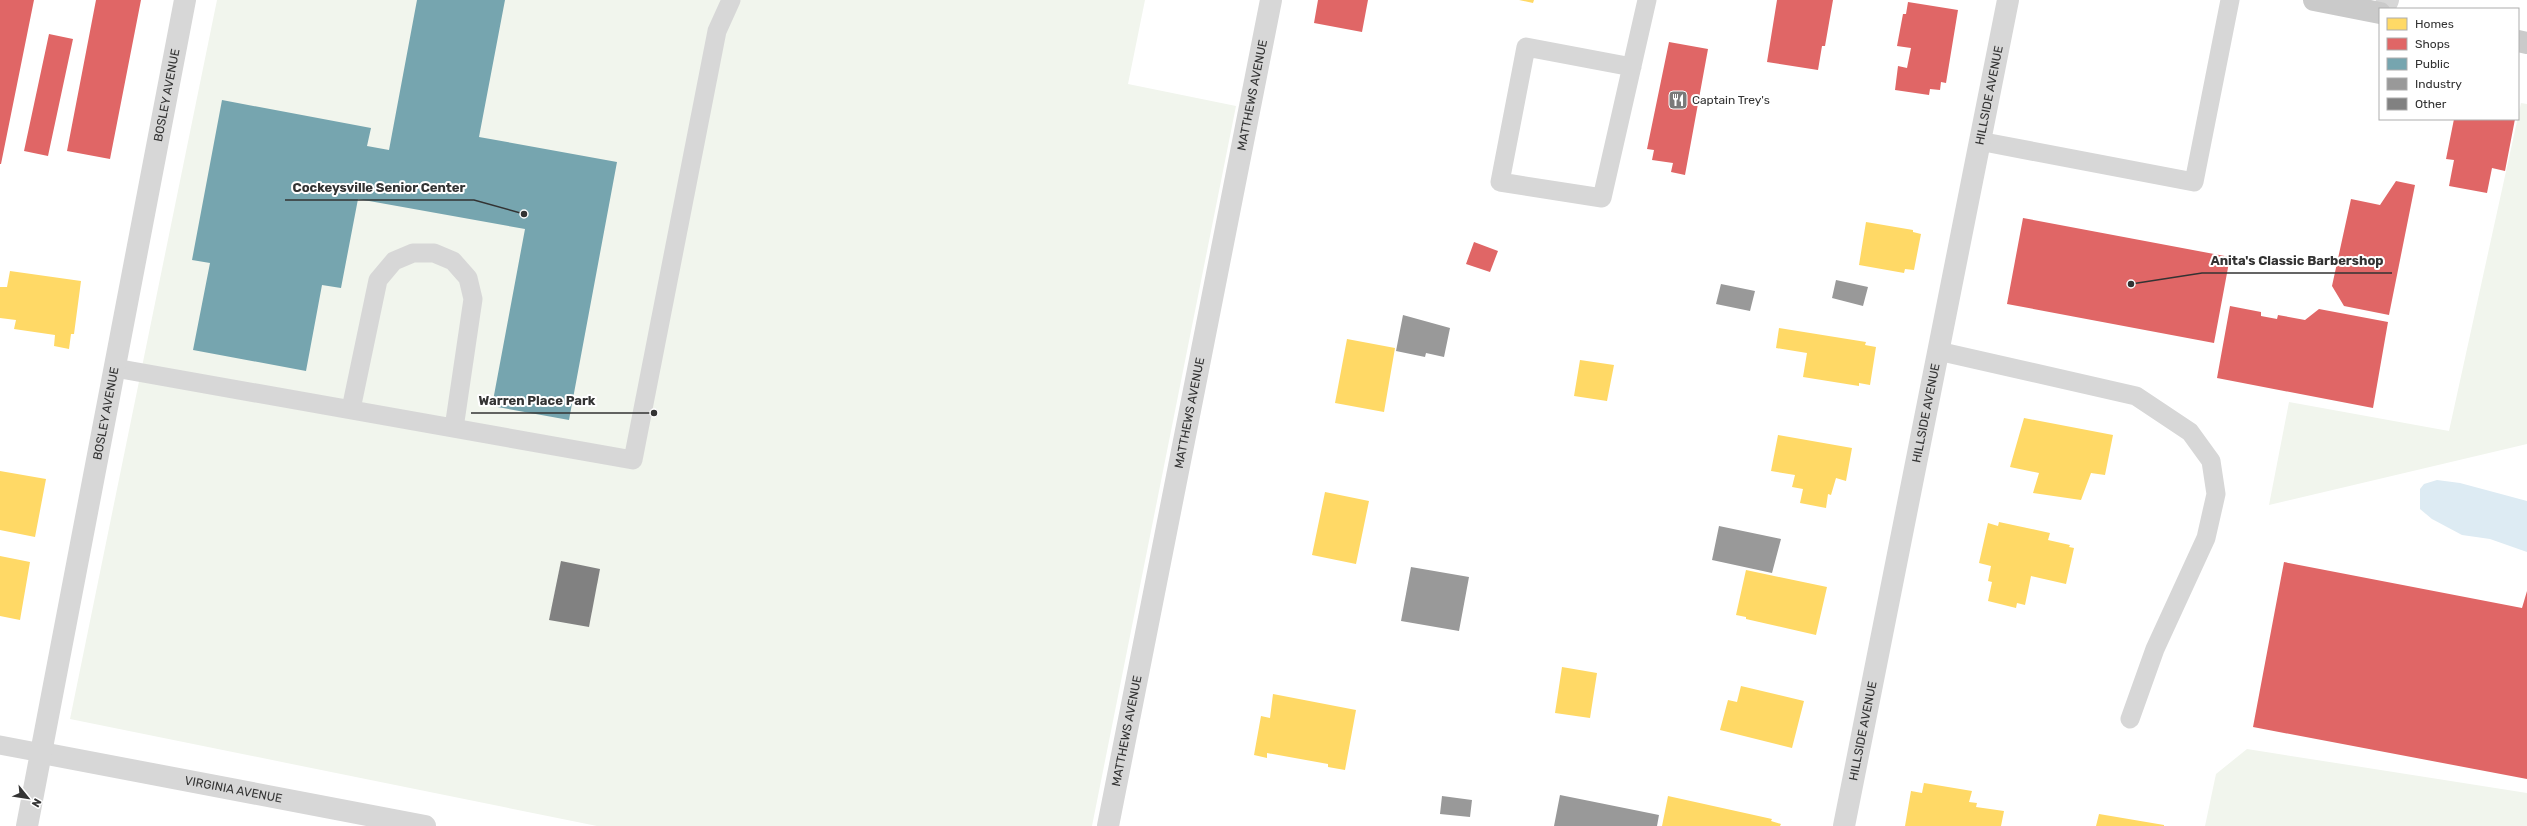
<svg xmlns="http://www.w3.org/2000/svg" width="2527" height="826" font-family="Rubik,sans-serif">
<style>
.green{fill:#f1f5ed}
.water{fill:#ddebf3}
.homes{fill:#ffd966}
.shops{fill:#e06666}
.public{fill:#76a5af}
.industry{fill:#999}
.building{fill:#818181}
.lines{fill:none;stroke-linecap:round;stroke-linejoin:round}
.lane{stroke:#d7d7d7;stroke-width:19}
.street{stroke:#d7d7d7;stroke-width:22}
.primary{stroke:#cacaca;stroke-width:22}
.labels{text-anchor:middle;stroke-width:4;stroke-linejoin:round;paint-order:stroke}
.street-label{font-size:12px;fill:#333;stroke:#fff}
.poi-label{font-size:12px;fill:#333;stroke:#fff;text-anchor:start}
.leader{fill:none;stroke:#333;stroke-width:1.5}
.callout-dot{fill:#333;stroke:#fff;stroke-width:1.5}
.callout-label{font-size:13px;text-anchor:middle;font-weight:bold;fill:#333;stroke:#fff;stroke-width:4;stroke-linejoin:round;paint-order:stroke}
</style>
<rect width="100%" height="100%" fill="#fff"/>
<path class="green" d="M 217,0 L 1145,0 L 1128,84 L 1236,106 L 1092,826 L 597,826 L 70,719 Z
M 2521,103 L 2527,104 L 2527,444 L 2269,505 L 2289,402 L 2449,431 Z
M 2247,749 L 2527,793 L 2527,826 L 2205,826 L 2216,774 Z"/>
<path class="water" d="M 2437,480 L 2460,483 L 2527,501 L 2527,552 L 2490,539 L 2462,535 L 2432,519 L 2420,509 L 2420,489 L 2424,484 Z"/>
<path class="homes" d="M 1519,0 L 1534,0 L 1533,3 Z
M 1866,222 L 1913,230 L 1913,232 L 1921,234 L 1914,270 L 1905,269 L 1904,273 L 1859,265 Z
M 10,271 L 81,281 L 74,334 L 71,334 L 69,349 L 54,346 L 55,335 L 14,329 L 16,320 L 0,318 L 0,287 L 7,287 Z
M 1779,328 L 1866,342 L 1865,345 L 1876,347 L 1870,385 L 1859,383 L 1859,386 L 1803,377 L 1807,353 L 1776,348 Z
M 1347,339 L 1395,348 L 1384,412 L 1335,403 Z
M 1580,360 L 1614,365 L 1607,401 L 1574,396 Z
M 2024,418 L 2113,435 L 2105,475 L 2091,473 L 2081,500 L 2033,493 L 2039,473 L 2010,467 Z
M 1778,435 L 1852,448 L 1846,481 L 1836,478 L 1831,495 L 1828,494 L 1826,508 L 1800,503 L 1803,489 L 1792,487 L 1795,475 L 1771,471 Z
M 0,471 L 46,479 L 35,537 L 0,530 Z
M 1325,492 L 1369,501 L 1356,564 L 1312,555 Z
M 1999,522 L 2050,533 L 2048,540 L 2070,545 L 2069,547 L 2074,548 L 2066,584 L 2031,576 L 2025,605 L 2017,603 L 2016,608 L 1988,601 L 1992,582 L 1988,581 L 1991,566 L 1979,563 L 1988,523 L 1998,526 Z
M 0,556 L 30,562 L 20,620 L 0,616 Z
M 1746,570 L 1827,587 L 1816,635 L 1746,619 L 1746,617 L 1736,615 Z
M 1562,667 L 1597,673 L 1590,718 L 1555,713 Z
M 1741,686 L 1804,701 L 1792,748 L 1720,730 L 1728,700 L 1737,702 Z
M 1273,694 L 1356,710 L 1345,770 L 1328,767 L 1328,764 L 1267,753 L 1267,758 L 1254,755 L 1261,716 L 1270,718 Z
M 1924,783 L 1972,791 L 1969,802 L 1977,803 L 1976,807 L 2004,811 L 2001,826 L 1905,826 L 1911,791 L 1922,793 Z
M 1668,796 L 1772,819 L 1771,821 L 1781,824 L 1780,826 L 1662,826 Z
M 2099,814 L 2164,825 L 2164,826 L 2096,826 Z"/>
<path class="shops" d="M 0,0 L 34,0 L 1,164 L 0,164 Z
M 96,0 L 141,0 L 110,159 L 67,151 Z
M 1318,0 L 1368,0 L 1362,32 L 1314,23 Z
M 1777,0 L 1833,0 L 1825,46 L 1822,46 L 1818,70 L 1767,62 Z
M 1908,2 L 1958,10 L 1946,83 L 1941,82 L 1940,90 L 1930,89 L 1929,95 L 1895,90 L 1898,66 L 1907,68 L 1911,48 L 1897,46 L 1903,14 L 1906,14 Z
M 49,34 L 73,39 L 48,156 L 24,151 Z
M 1669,42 L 1708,49 L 1685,175 L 1671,172 L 1673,163 L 1652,160 L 1654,150 L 1647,149 Z
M 2454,119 L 2515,119 L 2505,171 L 2492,168 L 2487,193 L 2449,186 L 2454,160 L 2446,159 Z
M 2396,181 L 2415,185 L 2389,315 L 2344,306 L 2332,286 L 2351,199 L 2380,205 Z
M 2023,218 L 2230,257 L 2214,343 L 2007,304 Z
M 1474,242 L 1498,251 L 1490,272 L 1466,264 Z
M 2230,306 L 2261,312 L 2261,316 L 2277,319 L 2278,315 L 2305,320 L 2319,309 L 2388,322 L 2373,408 L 2217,378 Z
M 2284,562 L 2522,608 L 2527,591 L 2527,779 L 2253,727 Z"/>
<path class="public" d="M 417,0 L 505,0 L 479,137 L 617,162 L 569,420 L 492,406 L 525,229 L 358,199 L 341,288 L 322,285 L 306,371 L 193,350 L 210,263 L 192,260 L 222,100 L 371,128 L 367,146 L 389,150 Z"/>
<path class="industry" d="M 1836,280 L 1868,287 L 1863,306 L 1832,298 Z
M 1721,284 L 1755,291 L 1750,311 L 1716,304 Z
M 1403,315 L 1450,328 L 1444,357 L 1426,353 L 1425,357 L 1396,351 Z
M 1719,526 L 1781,539 L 1772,573 L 1712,560 Z
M 1411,567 L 1469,577 L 1459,631 L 1401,621 Z
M 1560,795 L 1659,815 L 1657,826 L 1554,826 Z
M 1442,796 L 1472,800 L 1470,817 L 1440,814 Z"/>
<path class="building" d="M 561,561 L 600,569 L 589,627 L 549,620 Z"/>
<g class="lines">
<path class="lane" d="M 1632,67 L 1526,47 L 1500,182 L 1602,198 L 1647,0
M 1979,141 L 2194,182 L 2230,0
M 1938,351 L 2136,396 L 2190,432 L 2211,461 L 2216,494 L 2206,538 L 2155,649 L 2130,719
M 115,368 L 633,460 L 717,31 L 731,0
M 351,409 L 378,280 L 394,261 L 413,253 L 434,253 L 453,261 L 468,278 L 473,299 L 454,428
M 0,745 L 42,753"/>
<g class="street">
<path d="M 2384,9 L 2388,0"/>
<path id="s1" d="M 42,753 L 425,826"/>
<path id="s2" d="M 27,826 L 185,0"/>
<path id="s3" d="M 1108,826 L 1271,0"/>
<path id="s4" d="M 1844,826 L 2008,0"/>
</g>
<path class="primary" d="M 2314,0 L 2380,13
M 2518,41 L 2527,43"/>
</g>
<defs>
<g id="restaurant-square" transform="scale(1)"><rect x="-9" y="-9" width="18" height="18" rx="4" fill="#7a7a7a" stroke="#fff"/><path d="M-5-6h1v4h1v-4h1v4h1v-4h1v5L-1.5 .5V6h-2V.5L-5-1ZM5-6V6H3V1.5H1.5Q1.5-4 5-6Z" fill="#fff"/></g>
</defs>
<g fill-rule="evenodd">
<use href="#restaurant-square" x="1678" y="100"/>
</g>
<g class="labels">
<g class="street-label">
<text dy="4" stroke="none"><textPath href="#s2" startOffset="744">BOSLEY AVENUE</textPath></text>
<text dy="4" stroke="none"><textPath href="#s3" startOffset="745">MATTHEWS AVENUE</textPath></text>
<text dy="4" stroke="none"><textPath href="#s4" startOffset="745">HILLSIDE AVENUE</textPath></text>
<text dy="4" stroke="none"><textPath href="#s2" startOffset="420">BOSLEY AVENUE</textPath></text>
<text dy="4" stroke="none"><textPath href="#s3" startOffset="421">MATTHEWS AVENUE</textPath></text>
<text dy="4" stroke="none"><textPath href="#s4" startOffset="421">HILLSIDE AVENUE</textPath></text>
<text dy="4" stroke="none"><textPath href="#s3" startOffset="97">MATTHEWS AVENUE</textPath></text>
<text dy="4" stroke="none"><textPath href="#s4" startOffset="97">HILLSIDE AVENUE</textPath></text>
<text dy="4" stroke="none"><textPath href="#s1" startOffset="195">VIRGINIA AVENUE</textPath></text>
</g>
<g class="poi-label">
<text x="1692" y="104">Captain Trey's</text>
</g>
</g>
<path class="leader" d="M524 214L474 200H285M2131 284L2202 273H2392M654 413L604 413H471"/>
<g class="callout-dot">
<circle cx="524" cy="214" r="4"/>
<circle cx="2131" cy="284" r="4"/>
<circle cx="654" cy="413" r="4"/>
</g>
<g class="callout-label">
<text x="379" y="192">Cockeysville Senior Center</text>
<text x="2297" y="265">Anita's Classic Barbershop</text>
<text x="537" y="405">Warren Place Park</text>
</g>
<rect x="2379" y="8" width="140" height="112" fill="#ffffff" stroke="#adadad"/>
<rect x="2387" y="18" width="20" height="12" fill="#ffd966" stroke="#adadad"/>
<text x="2415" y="28" font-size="12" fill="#333333">Homes</text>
<rect x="2387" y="38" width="20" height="12" fill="#e06666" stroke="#adadad"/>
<text x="2415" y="48" font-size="12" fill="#333333">Shops</text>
<rect x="2387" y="58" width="20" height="12" fill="#76a5af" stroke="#adadad"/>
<text x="2415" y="68" font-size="12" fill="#333333">Public</text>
<rect x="2387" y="78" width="20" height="12" fill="#999999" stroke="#adadad"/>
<text x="2415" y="88" font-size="12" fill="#333333">Industry</text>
<rect x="2387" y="98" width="20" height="12" fill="#818181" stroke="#adadad"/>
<text x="2415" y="108" font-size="12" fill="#333333">Other</text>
<g transform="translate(28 798) rotate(120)" stroke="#ffffff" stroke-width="3" paint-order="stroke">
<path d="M0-3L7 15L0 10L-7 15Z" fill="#333333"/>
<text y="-6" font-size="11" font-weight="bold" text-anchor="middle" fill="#333333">N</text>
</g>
</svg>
